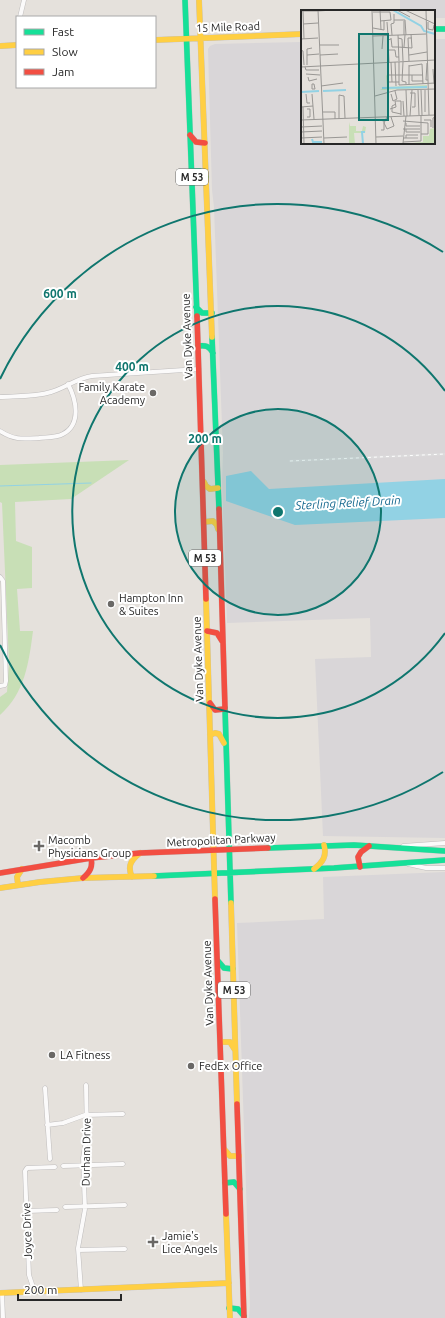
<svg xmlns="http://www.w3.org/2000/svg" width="445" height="1318" font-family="Ubuntu,sans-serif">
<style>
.industrial{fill:#d9d6d8}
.green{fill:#c8dfb6}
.water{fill:#92d2e4}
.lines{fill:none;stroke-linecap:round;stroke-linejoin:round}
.stream{stroke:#92d2e4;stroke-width:1}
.street-casing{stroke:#bfbdbd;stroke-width:5}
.fast-casing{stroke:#bfbdbd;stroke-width:6}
.slow-casing{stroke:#bfbdbd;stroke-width:6}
.jam-casing{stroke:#bfbdbd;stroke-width:6}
.street{stroke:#fbfafa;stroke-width:4}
.fast{stroke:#16e098;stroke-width:5.5}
.slow{stroke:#ffcf43;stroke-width:5.5}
.jam{stroke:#f24e42;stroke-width:5.5}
.rail-casing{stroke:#dcdbdc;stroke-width:2.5}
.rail{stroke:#fff;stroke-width:1;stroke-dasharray:3;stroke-linecap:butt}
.ring{fill:none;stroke:#0f766e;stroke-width:2}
.poi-dot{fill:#6a6866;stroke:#fff;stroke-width:1.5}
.labels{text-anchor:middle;stroke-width:4;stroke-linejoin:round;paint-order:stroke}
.shield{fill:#fff;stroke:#686868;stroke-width:1}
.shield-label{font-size:10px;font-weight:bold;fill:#272727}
.street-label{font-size:11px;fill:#272727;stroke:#fff}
.poi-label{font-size:11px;fill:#272727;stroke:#fff;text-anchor:start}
.water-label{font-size:12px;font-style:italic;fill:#13678e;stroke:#fff}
.inset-river{fill:none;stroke:#92d2e4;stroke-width:2}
.inset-road{fill:none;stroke:#999794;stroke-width:1}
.view{fill:#0f766e;fill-opacity:0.15;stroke:#0f766e;stroke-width:2}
.inset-edge{fill:none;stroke:#272727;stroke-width:2}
.centre{fill:#0f766e;stroke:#fff;stroke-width:2}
.ring-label{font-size:12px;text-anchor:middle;font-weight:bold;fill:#0f766e;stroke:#fff;stroke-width:4;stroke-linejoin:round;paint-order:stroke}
</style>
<rect width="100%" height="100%" fill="#e5e1dc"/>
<path class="industrial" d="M 400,0 L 445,0 L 445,18 L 434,18 L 434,11 L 400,11 Z
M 434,39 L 445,39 L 445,838 L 323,836 L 315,659 L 371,657 L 370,618 L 227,623 L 222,482 L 223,453 L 214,207 L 212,190 L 208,49 L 210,46 L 215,44 L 302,42 L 302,143 L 434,143 Z
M 445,872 L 445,1318 L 249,1318 L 250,1305 L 237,923 L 324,919 L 323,877 Z"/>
<path class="green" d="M 129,460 L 71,499 L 15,502 L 16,541 L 32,547 L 32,588 L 17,589 L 20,631 L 33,631 C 29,662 25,693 0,715 L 0,697 L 7,692 L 9,663 L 2,503 L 0,502 L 0,465 Z"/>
<path class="water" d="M 251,471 L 269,489 L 445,479 L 445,518 L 295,525 L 226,501 L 226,476 Z"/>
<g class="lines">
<path class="stream" d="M 0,486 L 91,483"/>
<g class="street-casing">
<path id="street" d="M 20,17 L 24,0
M 0,397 C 17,396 35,397 51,392 C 65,388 77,378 92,376 L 199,369
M 0,431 C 14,440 22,439 39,438 C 46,437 56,438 63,434 C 82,424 76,399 68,384
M 0,577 L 3,581 L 6,681 L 5,685 L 0,686
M 403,846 L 445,843
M 408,864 L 426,868 L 445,868
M 45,1088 L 50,1159
M 47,1125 L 63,1123 L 85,1115 L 123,1114
M 63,1166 L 123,1164
M 65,1207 L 125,1205
M 27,1211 L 57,1210
M 78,1250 L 125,1249
M 81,1290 L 78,1248 L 85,1209 L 83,1158 L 87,1135 L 86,1085
M 33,1291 L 32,1284 L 29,1275 L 25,1171 L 27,1168 L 55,1167
M 2,1293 L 3,1318"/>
</g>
<g class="fast-casing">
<path id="fast" d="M 185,0 L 197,316
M 434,29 L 445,29
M 191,171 L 200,171 L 206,177
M 196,307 L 202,313 L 212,313
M 212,337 L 219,509
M 198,346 C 206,345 209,346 213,353
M 225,708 L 231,903
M 268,848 L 354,845 L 445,851
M 154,876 L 334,868 L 445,860
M 218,961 L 224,968 L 233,969
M 225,1183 L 234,1182 L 240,1189
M 229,1308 L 238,1309 L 244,1316"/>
</g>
<g class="slow-casing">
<path id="slow" d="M 199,0 L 212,337
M 155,40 L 302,34
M 0,46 L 17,45
M 204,482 L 206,486 L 210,489 L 218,488
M 204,522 L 213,521 L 217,525 L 218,529
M 206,599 L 215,899
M 210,735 L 215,733 L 219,734 L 224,743
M 314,869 C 323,862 327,856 324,845
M 132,877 C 127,866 131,860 140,853
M 18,885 L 17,877 L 22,869
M 0,888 L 40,882 L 83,878 L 154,876
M 231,903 L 237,1104
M 221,1042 L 230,1042 L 235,1050
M 224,1149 L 230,1156 L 239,1156
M 226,1214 L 230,1318
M 0,1293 L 229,1283"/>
</g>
<g class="jam-casing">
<path id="jam" d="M 190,135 L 196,142 L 205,143
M 197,316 L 206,599
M 219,509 L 225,708
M 207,631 L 217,633 L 222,641
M 210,703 L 215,710 L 224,709
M 360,867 L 358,857 L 361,852 L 369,846
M 0,873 L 91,858 L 140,853 L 268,848
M 83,878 C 90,872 93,867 91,858
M 215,899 L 226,1214
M 237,1104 L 244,1318"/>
</g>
<use href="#street" class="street"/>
<use href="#fast" class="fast"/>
<use href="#slow" class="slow"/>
<use href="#jam" class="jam"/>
<g class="rail-casing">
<path id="rail" d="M 290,461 L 445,454"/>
</g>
<use href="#rail" class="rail"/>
</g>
<circle cx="278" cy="512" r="103" fill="#0f766e" fill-opacity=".12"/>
<g class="ring">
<circle cx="278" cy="512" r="103"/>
<path d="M445 633A206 206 0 1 1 445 391"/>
<path d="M443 772A308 308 0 0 1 0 645M0 379A308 308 0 0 1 443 252"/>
</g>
<g class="poi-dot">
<circle cx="153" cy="393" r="4"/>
<circle cx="111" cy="604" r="4"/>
<path d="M37 840h4v4h4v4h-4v4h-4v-4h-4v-4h4z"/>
<circle cx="52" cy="1055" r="4"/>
<circle cx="191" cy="1066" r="4"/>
<path d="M151 1236h4v4h4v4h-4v4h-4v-4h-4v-4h4z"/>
</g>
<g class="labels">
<g class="shield">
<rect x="176" y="169" width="32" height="16" rx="3"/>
<rect x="189" y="550" width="32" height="16" rx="3"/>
<rect x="218" y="982" width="32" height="16" rx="3"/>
</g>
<g class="shield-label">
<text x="192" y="181">M 53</text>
<text x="205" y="562">M 53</text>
<text x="234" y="994">M 53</text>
</g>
<g class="street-label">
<text transform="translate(228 27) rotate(-2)" y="4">15 Mile Road</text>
<text transform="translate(187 336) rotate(-92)" y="4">Van Dyke Avenue</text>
<text transform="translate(198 659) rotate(-92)" y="4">Van Dyke Avenue</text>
<text transform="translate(221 840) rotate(-3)" y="4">Metropolitan Parkway</text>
<text transform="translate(208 983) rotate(-92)" y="4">Van Dyke Avenue</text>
<text transform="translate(86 1152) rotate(-89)" y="4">Durham Drive</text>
<text transform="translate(27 1231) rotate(-92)" y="4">Joyce Drive</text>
</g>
<g class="poi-label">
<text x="145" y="391" text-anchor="end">Family Karate<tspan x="145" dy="13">Academy</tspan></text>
<text x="119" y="602">Hampton Inn<tspan x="119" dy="13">&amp; Suites</tspan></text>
<text x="48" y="844">Macomb<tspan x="48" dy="13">Physicians Group</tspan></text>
<text x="60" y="1059">LA Fitness</text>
<text x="199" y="1070">FedEx Office</text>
<text x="162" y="1240">Jamie's<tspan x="162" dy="13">Lice Angels</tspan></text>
</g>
<g class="water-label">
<text transform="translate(348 503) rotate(-3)" y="4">Sterling Relief Drain</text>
</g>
</g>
<g transform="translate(301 10)">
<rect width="134" height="134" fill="#e5e1dc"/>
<path d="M 88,62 L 87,77 L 126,75 L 126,78 L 79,80 L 86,77 L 85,66 ZM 48,112 L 49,116 L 55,116 L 55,121 L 61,121 L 62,116 L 65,117 L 64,123 L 53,123 L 54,134 L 48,134 ZM 134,118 L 134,134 L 100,134 L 122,132 L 122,126 L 128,126 L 129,119 Z" fill="#c8dfb6"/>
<path class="inset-river" d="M 92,0 L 120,16 L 123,21 L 134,24M 81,78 L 126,77M 22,81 L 45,80M 0,82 L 18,81M 11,129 L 12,132 L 21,132M 62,134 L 61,122 L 64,122"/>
<path class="inset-road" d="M 17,0 L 23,134M 71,0 L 75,134M 79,0 L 80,20M 96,0 L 109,7M 104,0 L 134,14M 125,0 L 128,105M 0,1 L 17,1M 2,1 L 3,29M 17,1 L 32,0M 72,2 L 89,2 L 90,10 L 79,11M 93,10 L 104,10 L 105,25M 103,11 L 103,25M 86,12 L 87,25M 127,12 L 127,19 L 132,20 L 133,15M 2,14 L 17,13M 72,18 L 83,20 L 83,11M 91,25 L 90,14 L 93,13 L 93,4M 97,25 L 98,51M 72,26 L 125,24M 90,28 L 91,37 L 97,37M 97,28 L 101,29 L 102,51M 0,29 L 17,28M 19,35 L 38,35M 97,37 L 111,38 L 110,24M 103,37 L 104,25M 81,39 L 82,26M 0,40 L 2,41 L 3,55M 87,40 L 94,40 L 95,47 L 98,47M 6,45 L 18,44M 19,45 L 37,44M 108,45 L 126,42M 108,51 L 107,28 L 111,28M 88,52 L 87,30 L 90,29M 90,52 L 91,72M 94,52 L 95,76M 98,52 L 98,75 L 134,73M 102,52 L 101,71 L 105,72 L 105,74M 126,53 L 125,70 L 127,70M 6,55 L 6,39 L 11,38M 108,55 L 108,74M 108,56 L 121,54 L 122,74M 0,57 L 134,50M 4,57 L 5,60 L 18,60M 132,59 L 133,74M 5,64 L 19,65M 111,65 L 111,71 L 122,71M 7,67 L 8,71 L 16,69M 98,72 L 87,72 L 87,65 L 122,65M 11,74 L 13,74 L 14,79 L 11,79 ZM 20,76 L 42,73M 105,80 L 106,106M 117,80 L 118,105M 120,80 L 121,105M 124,80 L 124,102M 109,83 L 114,83 L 114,97 L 111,97M 5,84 L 6,93 L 9,93M 11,84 L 13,109M 90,84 L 92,91 L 96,89 L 94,81M 74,86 L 96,80 L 134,79M 102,91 L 103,106M 95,94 L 91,96 L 91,102 L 100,104M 0,97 L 12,96M 2,97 L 3,134M 6,99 L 9,99 L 9,107 L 6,107M 89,99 L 95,97 L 94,91 L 100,91 L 100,105M 22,102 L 34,102 L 34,109M 109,106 L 111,80M 86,107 L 83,113 L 86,119 L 93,116 L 90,107M 38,109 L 38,85 L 43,86 L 44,108M 0,110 L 134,105M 78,110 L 83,111 L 83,120 L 80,120M 123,110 L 130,110 L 130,117M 102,111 L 127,113 L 127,124 L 120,124M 105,113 L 105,116 L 119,116M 0,117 L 21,116M 132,118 L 132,108 L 134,107M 102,119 L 119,119M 105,119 L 105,122 L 119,122M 0,122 L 21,121M 75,127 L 102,126M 0,128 L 21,127M 23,128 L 46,127M 102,128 L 117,128M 105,128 L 105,125 L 117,125M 102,132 L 120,131 L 120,106M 102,133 L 105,106"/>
<path class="view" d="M 58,24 L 87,24 L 87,110 L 58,110 Z"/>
<rect width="134" height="134" class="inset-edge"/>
</g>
<circle cx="278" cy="512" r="6" class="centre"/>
<g class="ring-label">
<text x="60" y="298">600 m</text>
<text x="132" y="371">400 m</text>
<text x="205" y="443">200 m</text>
</g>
<rect x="16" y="16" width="140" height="72" fill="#ffffff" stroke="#a9a9a9"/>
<rect x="24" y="29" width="20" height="6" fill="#16e098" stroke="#a9a9a9"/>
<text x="52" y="36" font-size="12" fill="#272727">Fast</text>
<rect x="24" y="49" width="20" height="6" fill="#ffcf43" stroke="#a9a9a9"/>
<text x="52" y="56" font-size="12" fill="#272727">Slow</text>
<rect x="24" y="69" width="20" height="6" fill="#f24e42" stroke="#a9a9a9"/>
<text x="52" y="76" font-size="12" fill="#272727">Jam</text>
<path d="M18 1294v6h103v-6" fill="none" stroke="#272727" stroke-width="2"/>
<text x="24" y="1294" font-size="12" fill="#272727" stroke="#ffffff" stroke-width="3" paint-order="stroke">200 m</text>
</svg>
